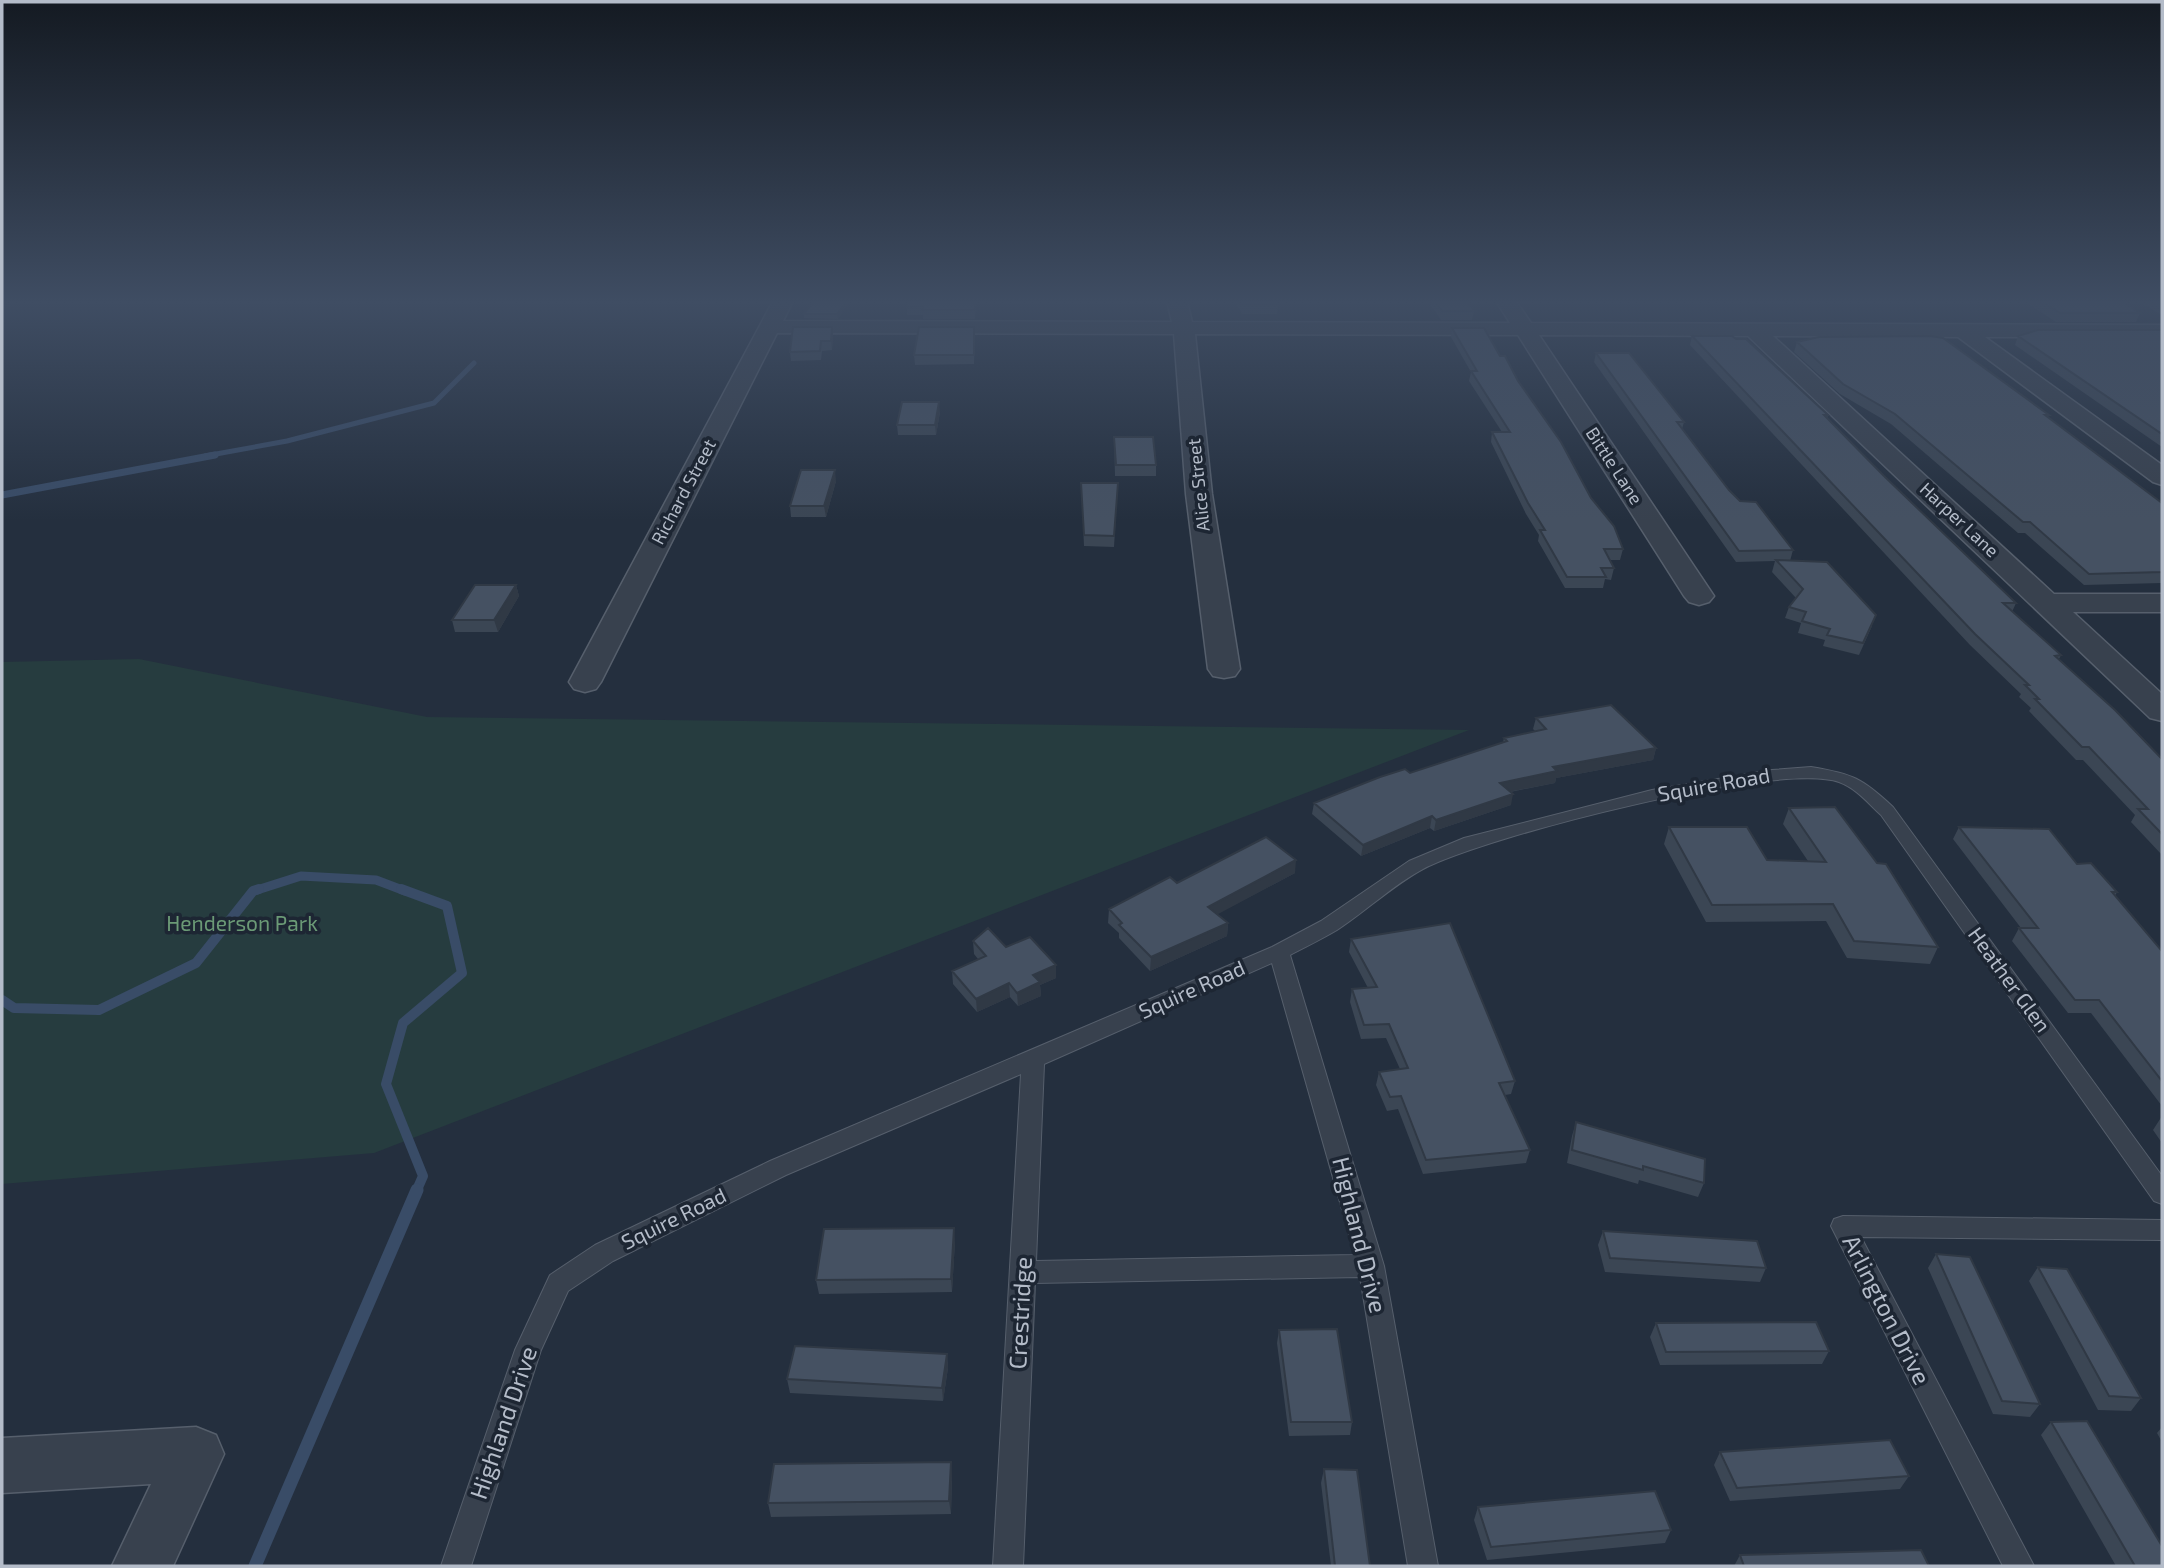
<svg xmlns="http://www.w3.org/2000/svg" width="2164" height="1568" font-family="'Exo 2',sans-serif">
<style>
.green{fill:#263c3f}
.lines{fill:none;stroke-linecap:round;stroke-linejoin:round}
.stream-far4{stroke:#394c67;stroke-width:5}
.stream-far3{stroke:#394c67;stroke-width:7}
.stream-far2{stroke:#394c67;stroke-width:9}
.stream-far1{stroke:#394c67;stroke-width:10}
.stream{stroke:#394c67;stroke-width:13}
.lane-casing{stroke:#565f6c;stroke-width:2}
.street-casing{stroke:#565f6c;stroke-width:3}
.lane{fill:#38414e;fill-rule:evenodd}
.street{fill:#38414e;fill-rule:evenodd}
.wall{fill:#3b4654}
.shaded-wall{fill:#303945}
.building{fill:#455162;stroke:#303945;stroke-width:2}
.labels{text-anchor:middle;stroke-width:7;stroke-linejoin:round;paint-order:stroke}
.far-street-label{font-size:18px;fill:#b4bcc9;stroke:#1d2633}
.street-label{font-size:21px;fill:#b4bcc9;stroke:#1d2633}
.park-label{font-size:21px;fill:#6b9a76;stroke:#1d2633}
.near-street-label{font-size:24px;fill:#b4bcc9;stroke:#1d2633}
</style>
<rect width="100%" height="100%" fill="#242f3e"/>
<path class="green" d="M 139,659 L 427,717 L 1469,730 L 374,1153 L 2,1184 L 2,662 Z"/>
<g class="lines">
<path class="stream-far4" d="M 205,456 L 287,441 L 434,403 L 474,363"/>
<path class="stream-far3" d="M 2,495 L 215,455"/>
<path class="stream-far2" d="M 254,891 L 301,876 L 376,880 L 405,891"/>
<path class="stream-far1" d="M 401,889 L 447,906 L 462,973 L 403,1023 L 386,1084 L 423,1176 L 416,1192
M 2,1000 L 14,1008 L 99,1010 L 196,963 L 253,891 L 259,889"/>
<path class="stream" d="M 255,1566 L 417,1190"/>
<g class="lane-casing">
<path id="lane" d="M 1811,767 C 1853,774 1862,778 1893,807 L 2162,1176 L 2162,1204 L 2154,1201 L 1881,815 C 1868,803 1856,788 1839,782 C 1777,761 1486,836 1423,869 C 1393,885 1366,911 1337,930 C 1322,939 1305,947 1290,955 L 1384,1266 L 1438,1566 L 1408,1566 L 1360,1277 L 1035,1283 L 1023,1566 L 993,1566 L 1021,1074 L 786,1175 L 613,1261 L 568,1291 L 541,1350 L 471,1566 L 441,1566 L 515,1350 L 550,1275 L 595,1245 L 770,1161 L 1272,947 L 1321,921 L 1409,861 L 1464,838 L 1652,790 L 1772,770 ZM 1272,963 L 1355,1255 L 1036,1261 L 1044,1064 Z
M 1843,1216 L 2162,1220 L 2162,1240 L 1861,1237 L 2034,1566 L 2003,1566 L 1831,1226 L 1834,1219 Z"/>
</g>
<g class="street-casing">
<path id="street" d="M 773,301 L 793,301 L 783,321 L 1172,322 L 1167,301 L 1187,301 L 1192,322 L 1510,323 L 1496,301 L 1516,301 L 1531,323 L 2162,325 L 2162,337 L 1985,337 L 2162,465 L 2162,485 L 2153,482 L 1958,337 L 1773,336 L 2054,594 L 2162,594 L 2162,612 L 2073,612 L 2162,694 L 2162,721 L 2150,718 L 1748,336 L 1539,335 L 1714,596 L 1709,602 L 1699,605 L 1689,602 L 1684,596 L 1518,335 L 1195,334 L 1212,494 L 1240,669 L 1235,676 L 1224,678 L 1213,676 L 1208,669 L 1186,494 L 1174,334 L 777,333 L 601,682 L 596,689 L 585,692 L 574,689 L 569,682 Z
M 196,1427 L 216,1435 L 224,1454 L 173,1566 L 112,1566 L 151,1484 L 2,1493 L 2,1438 Z"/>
</g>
<use href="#lane" class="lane"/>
<use href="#street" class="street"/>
</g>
<path class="wall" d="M 907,301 L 976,301 L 975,319 L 923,319 L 923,315 L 907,315 Z
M 1235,301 L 1276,301 L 1278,305 L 1277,314 L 1242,314 Z
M 1428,301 L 1467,301 L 1474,311 L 1472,320 L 1441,320 Z
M 2024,301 L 2122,301 L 2140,313 L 2136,322 L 2056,322 Z
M 2138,301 L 2162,301 L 2162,315 Z
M 847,305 L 838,319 L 804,318 L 804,314 Z
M 1452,328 L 1500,356 L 1518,381 L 1623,549 L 1620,560 L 1610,560 L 1614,568 L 1611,580 L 1605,579 L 1603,588 L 1565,588 L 1538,541 L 1539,535 L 1526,514 L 1491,442 L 1492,432 L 1502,432 L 1469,381 L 1471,372 L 1451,337 Z
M 2162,330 L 2162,447 L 2015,345 L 2018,336 Z
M 833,336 L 832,350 L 822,351 L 821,360 L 791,361 L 790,352 Z
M 975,336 L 974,364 L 915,365 L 914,355 Z
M 1692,336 L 1828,415 L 1827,418 L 1884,476 L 2016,603 L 2012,612 L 2061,655 L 2059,659 L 2162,759 L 2162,855 L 2131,822 L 2135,815 L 2083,760 L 2076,760 L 2029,711 L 2031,708 L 2019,697 L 2021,694 L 1970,645 L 1690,345 Z
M 1797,342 L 2049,415 L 2048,417 L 2162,503 L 2162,583 L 2084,585 L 2025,533 L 2018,533 L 1891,424 L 1840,394 L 1794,352 Z
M 1596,353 L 1684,422 L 1682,429 L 1729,490 L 1740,501 L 1793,550 L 1790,561 L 1872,626 L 1859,655 L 1823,646 L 1825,640 L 1798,633 L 1801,623 L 1785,618 L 1789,607 L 1796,598 L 1772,572 L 1775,561 L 1736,562 L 1594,362 Z
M 940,412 L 936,435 L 898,435 L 897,425 Z
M 1114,437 L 1156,465 L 1156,476 L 1115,476 Z
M 836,481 L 826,517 L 791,517 L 790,506 Z
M 1081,483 L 1118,483 L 1114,547 L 1084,546 Z
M 516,585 L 519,596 L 498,632 L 455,632 L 452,620 Z
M 1536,718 L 1656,748 L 1653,760 L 1556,778 L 1555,783 L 1510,792 L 1511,805 L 1434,831 L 1430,828 L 1361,856 L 1312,814 L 1314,803 L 1410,773 L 1503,742 L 1504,738 L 1535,731 L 1533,729 Z
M 1789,808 L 1938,947 L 1930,964 L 1847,958 L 1826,921 L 1706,922 L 1664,844 L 1669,827 L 1767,860 L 1808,861 L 1783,824 Z
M 1959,827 L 2077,864 L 2117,892 L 2115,896 L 2162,951 L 2162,1106 L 2091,1013 L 2068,1013 L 2012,941 L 2019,928 L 2021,928 L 1953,839 Z
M 1295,873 L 1217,914 L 1228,923 L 1227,936 L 1150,971 L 1119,938 L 1119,933 L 1108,923 L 1109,909 L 1177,883 Z
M 1351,939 L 1515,1081 L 1511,1094 L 1505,1095 L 1530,1150 L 1526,1163 L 1423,1174 L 1398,1109 L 1387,1111 L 1376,1085 L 1379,1072 L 1400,1069 L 1386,1038 L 1361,1039 L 1350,1002 L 1352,989 L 1368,988 L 1349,952 Z
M 973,941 L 1006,947 L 1056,965 L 1056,978 L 1040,985 L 1041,996 L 1018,1006 L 1010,997 L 977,1012 L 953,984 L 952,971 L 978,959 L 974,954 Z
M 2162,1116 L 2162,1143 L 2153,1130 Z
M 1576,1122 L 1704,1183 L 1698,1197 L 1639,1180 L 1638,1184 L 1567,1163 L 1572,1136 Z
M 1603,1231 L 1766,1268 L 1760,1282 L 1605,1272 L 1598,1245 Z
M 955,1241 L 952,1292 L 819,1294 L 816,1280 Z
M 1936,1254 L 2040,1404 L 2030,1417 L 1993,1414 L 1928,1268 Z
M 2038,1267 L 2141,1398 L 2131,1411 L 2098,1410 L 2029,1281 Z
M 1656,1323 L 1829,1351 L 1822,1364 L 1660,1365 L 1650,1337 Z
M 1279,1330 L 1352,1422 L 1350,1435 L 1289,1436 L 1277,1343 Z
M 947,1354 L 948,1368 L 943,1401 L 790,1393 L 787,1379 Z
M 2051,1422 L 2162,1566 L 2116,1566 L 2041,1435 Z
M 2162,1427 L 2162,1442 L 2157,1433 Z
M 1720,1452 L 1909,1476 L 1900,1489 L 1730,1501 L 1714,1465 Z
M 1324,1469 L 1370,1566 L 1331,1566 L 1321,1483 Z
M 952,1475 L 951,1514 L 771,1517 L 768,1503 Z
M 1478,1507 L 1671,1530 L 1665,1543 L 1487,1560 L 1474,1520 Z
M 1740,1555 L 1929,1566 L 1734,1566 Z"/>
<path class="shaded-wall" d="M 2,301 L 10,301 L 11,307 L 2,309 Z
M 847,301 L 847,305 L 838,319 L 837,314 Z
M 832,327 L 833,336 L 832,350 L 831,341 Z
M 939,402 L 940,412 L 936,435 L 935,425 Z
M 835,470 L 836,481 L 826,517 L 824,506 Z
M 516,585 L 519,596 L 498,632 L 494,620 Z
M 1656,748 L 1653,760 L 1556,778 L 1555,783 L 1497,794 L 1500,783 L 1553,767 Z
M 1513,794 L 1511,805 L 1434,831 L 1436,820 Z
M 1432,816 L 1430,828 L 1361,856 L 1363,845 Z
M 1296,860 L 1295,873 L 1207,920 L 1208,907 Z
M 1228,923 L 1227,936 L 1150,971 L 1151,957 Z
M 1056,965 L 1056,978 L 1040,985 L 1041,996 L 1018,1006 L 1017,993 L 1033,975 Z
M 1009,983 L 1010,997 L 977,1012 L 976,999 Z
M 954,1228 L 955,1241 L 952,1292 L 951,1279 Z
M 947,1354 L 948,1368 L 943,1401 L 942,1388 Z
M 951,1462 L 952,1475 L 951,1514 L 949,1501 Z"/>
<path class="building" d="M 814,301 L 847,301 L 837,314 L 804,314 Z
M 907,301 L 975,301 L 975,310 L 922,310 L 923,306 L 907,307 Z
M 1240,301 L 1276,301 L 1278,305 L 1242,305 Z
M 1435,301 L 1467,301 L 1474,311 L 1442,311 Z
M 2041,301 L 2121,301 L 2140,313 L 2060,313 Z
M 793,327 L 832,327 L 831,341 L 821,341 L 820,351 L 790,352 Z
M 919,327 L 974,327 L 974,355 L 914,355 Z
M 1452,328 L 1484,328 L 1500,356 L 1505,356 L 1518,381 L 1561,442 L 1591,498 L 1614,526 L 1623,549 L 1604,549 L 1614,568 L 1601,568 L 1606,577 L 1567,577 L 1540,530 L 1545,530 L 1528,503 L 1492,432 L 1510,432 L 1471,371 L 1477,371 Z
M 2038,330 L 2162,330 L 2162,434 L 2018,336 Z
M 1692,336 L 1732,336 L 1736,339 L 1746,339 L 1828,415 L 1824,415 L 1884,476 L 2016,603 L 2003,603 L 2061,655 L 2055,656 L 2115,710 L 2162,759 L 2162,834 L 2138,809 L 2148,809 L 2089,747 L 2082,747 L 2035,699 L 2039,699 L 2025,685 L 2029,685 L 1975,634 Z
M 1930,336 L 1943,338 L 2049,415 L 2045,415 L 2162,503 L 2162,572 L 2089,574 L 2030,522 L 2023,522 L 1895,414 L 1843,384 L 1797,342 L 1819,337 Z
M 1596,353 L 1629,353 L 1684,422 L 1677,422 L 1729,490 L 1740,501 L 1756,502 L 1793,550 L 1739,551 Z
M 902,402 L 939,402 L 935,425 L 897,425 Z
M 1114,437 L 1153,437 L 1156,465 L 1116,465 Z
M 801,470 L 835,470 L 824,506 L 790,506 Z
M 1081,483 L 1118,483 L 1114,536 L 1084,535 Z
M 1776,560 L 1827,562 L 1876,615 L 1863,643 L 1827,635 L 1830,629 L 1802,621 L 1806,612 L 1789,607 L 1803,589 Z
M 475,585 L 516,585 L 494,620 L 452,620 Z
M 1611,705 L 1656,748 L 1553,767 L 1557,771 L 1500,783 L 1513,794 L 1436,820 L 1432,816 L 1363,845 L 1314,803 L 1380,777 L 1405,769 L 1410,773 L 1507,741 L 1504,738 L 1546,729 L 1536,718 Z
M 1835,807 L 1877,863 L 1886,864 L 1938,947 L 1854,941 L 1833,904 L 1712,905 L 1669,827 L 1747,827 L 1767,860 L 1826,862 L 1789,808 Z
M 1959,827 L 2049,829 L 2077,864 L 2091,863 L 2117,892 L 2112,892 L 2162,951 L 2162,1081 L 2099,1000 L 2075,1000 L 2019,928 L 2038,928 Z
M 1266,837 L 1296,860 L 1208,907 L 1228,923 L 1151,957 L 1119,925 L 1122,923 L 1109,909 L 1170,877 L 1177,883 Z
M 1450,923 L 1515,1081 L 1499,1083 L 1530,1150 L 1426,1160 L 1401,1096 L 1390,1097 L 1379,1072 L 1408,1068 L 1389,1024 L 1364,1025 L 1352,989 L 1377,987 L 1351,939 Z
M 988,928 L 1006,947 L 1030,937 L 1056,965 L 1033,975 L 1040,982 L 1017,993 L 1009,983 L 976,999 L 952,971 L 986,956 L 973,941 Z
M 1576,1122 L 1705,1159 L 1704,1183 L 1643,1166 L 1643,1170 L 1572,1150 Z
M 954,1228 L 951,1279 L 816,1280 L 824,1229 Z
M 1603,1231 L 1757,1241 L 1766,1268 L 1610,1258 Z
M 1936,1254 L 1970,1257 L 2040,1404 L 2002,1401 Z
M 2038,1267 L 2067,1269 L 2141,1398 L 2109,1396 Z
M 1816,1322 L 1829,1351 L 1666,1352 L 1656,1323 Z
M 1337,1329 L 1352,1422 L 1291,1422 L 1279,1330 Z
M 795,1346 L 947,1354 L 942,1388 L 787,1379 Z
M 2087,1421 L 2162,1546 L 2162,1566 L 2135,1566 L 2051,1422 Z
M 1890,1440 L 1909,1476 L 1737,1488 L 1720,1452 Z
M 951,1462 L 949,1501 L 768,1503 L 774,1464 Z
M 1324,1469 L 1357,1470 L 1370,1566 L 1335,1566 Z
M 1655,1491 L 1671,1530 L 1491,1547 L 1478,1507 Z
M 1921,1550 L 1929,1566 L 1744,1566 L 1740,1555 Z"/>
<linearGradient id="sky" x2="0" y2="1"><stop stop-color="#141a22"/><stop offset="0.58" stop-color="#3f4d63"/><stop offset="1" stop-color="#3f4d63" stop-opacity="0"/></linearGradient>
<rect width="2164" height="521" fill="url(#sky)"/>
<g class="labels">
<g class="far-street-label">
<text transform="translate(1614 466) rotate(57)" y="6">Bittle Lane</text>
<text transform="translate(1199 485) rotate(-96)" y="6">Alice Street</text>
<text transform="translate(684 492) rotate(-62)" y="6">Richard Street</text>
<text transform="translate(1959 520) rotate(43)" y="6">Harper Lane</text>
</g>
<g class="street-label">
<text transform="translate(1714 785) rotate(-10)" y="7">Squire Road</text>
<text transform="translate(2009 980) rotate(54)" y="7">Heather Glen</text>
<text transform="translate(1192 990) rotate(-24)" y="7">Squire Road</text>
<text transform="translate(674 1219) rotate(-26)" y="7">Squire Road</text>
</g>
<g class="park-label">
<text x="242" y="931">Henderson Park</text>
</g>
<g class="near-street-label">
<text transform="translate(1359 1235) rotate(76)" y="8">Highland Drive</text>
<text transform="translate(1886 1310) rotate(63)" y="8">Arlington Drive</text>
<text transform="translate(1021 1313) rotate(-87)" y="8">Crestridge</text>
<text transform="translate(504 1423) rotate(-71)" y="8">Highland Drive</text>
</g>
</g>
<rect width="2164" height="1568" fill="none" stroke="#b4bcc9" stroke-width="7"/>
</svg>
